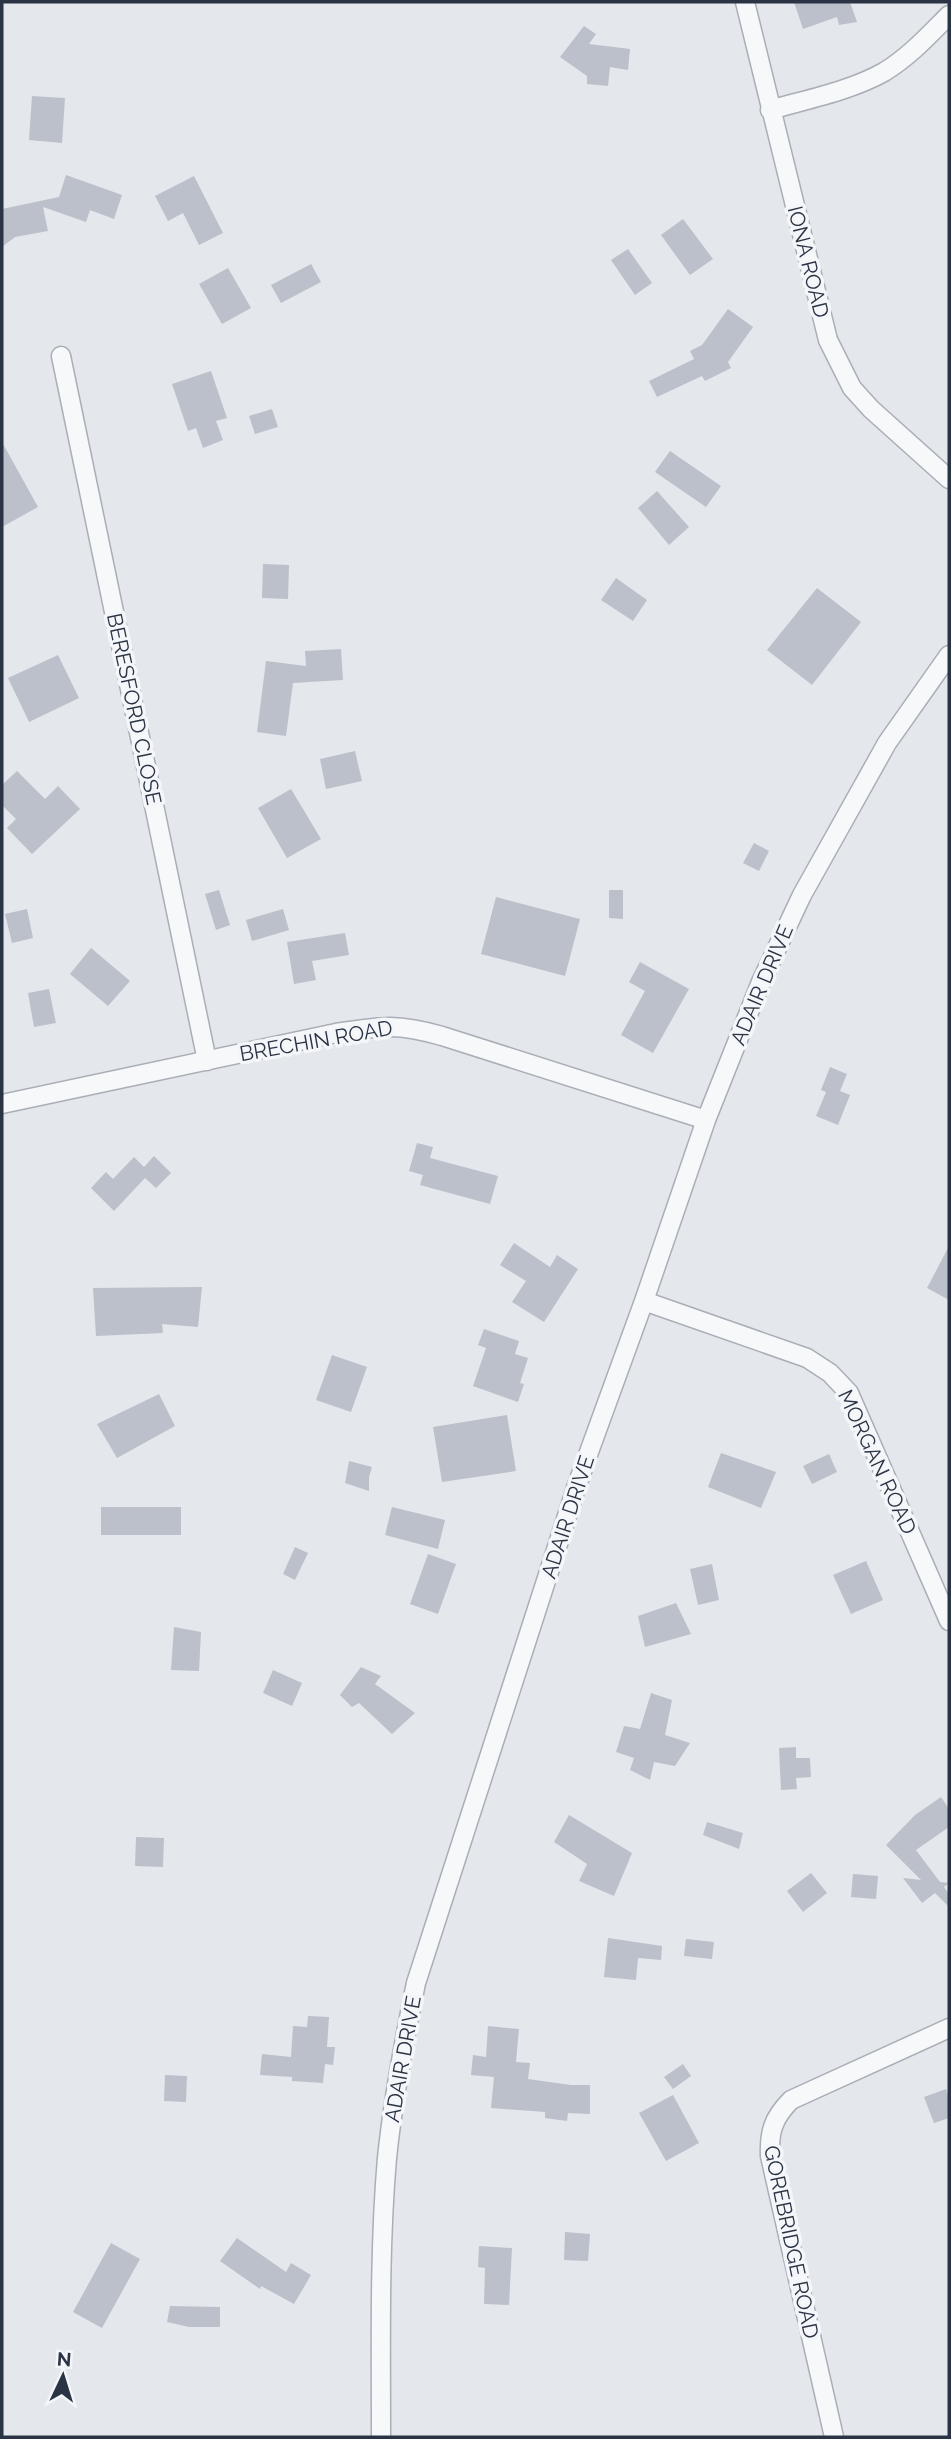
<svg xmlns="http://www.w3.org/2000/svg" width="951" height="2439" font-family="Raleway,sans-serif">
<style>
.building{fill:#bbc0ca}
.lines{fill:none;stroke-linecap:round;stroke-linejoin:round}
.street-casing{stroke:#a9aeb7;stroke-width:21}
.street{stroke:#f7f8fa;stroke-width:18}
.labels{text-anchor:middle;stroke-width:7;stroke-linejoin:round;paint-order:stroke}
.street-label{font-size:21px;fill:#2b3445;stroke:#f4f6f9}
</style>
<rect width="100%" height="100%" fill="#e4e7ec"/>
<path class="building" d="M 794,2 L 850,2 L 857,22 L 839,25 L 837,17 L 803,29 Z
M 584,26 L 596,34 L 589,44 L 630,49 L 628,70 L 610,67 L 608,86 L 587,84 L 587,76 L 560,57 Z
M 32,96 L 65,98 L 62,143 L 29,140 Z
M 66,175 L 122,195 L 114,219 L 90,210 L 86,222 L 43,207 L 48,231 L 15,237 L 2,247 L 2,209 L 59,197 Z
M 194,176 L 223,233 L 199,245 L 183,213 L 168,221 L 155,196 Z
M 683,219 L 713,259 L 690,275 L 661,235 Z
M 628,249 L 652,283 L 635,295 L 611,260 Z
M 311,264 L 321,282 L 281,303 L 271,285 Z
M 228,268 L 251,308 L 222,324 L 199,284 Z
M 728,309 L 753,327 L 728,362 L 731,368 L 705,381 L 702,376 L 657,397 L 649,381 L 694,359 L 690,351 L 702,345 Z
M 211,371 L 227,418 L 216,421 L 223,440 L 203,448 L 196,428 L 188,431 L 172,384 Z
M 272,409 L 278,427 L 255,434 L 249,416 Z
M 2,442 L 38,507 L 2,527 Z
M 670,451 L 721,486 L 706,507 L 655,472 Z
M 657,491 L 689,527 L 669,545 L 638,508 Z
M 263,564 L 289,565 L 288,599 L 262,598 Z
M 616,578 L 647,600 L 633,621 L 601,600 Z
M 817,588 L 861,622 L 812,685 L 767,650 Z
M 341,649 L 343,680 L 293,683 L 286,736 L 257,732 L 266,661 L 306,666 L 305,651 Z
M 58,655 L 79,698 L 29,722 L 8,678 Z
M 355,751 L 362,781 L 326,789 L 320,759 Z
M 17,771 L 45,799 L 58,786 L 80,809 L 32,854 L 7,828 L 16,819 L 2,805 L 2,785 Z
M 291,789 L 321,839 L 287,858 L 258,808 Z
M 754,843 L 769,851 L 759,871 L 743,863 Z
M 219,890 L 230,925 L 216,930 L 205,894 Z
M 609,890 L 623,890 L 623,919 L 609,918 Z
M 496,897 L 580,919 L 565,976 L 481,954 Z
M 27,909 L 33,938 L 12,943 L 5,914 Z
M 283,909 L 289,930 L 252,941 L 246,920 Z
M 345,933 L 349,955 L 312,961 L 316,980 L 294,984 L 287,942 Z
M 91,948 L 130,981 L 108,1006 L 70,974 Z
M 640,962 L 689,989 L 653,1053 L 621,1035 L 645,991 L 629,982 Z
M 49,989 L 56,1023 L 34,1027 L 28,993 Z
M 830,1067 L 847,1074 L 840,1091 L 850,1095 L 838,1125 L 816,1116 L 826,1092 L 821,1090 Z
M 417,1143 L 433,1147 L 430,1158 L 498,1176 L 490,1204 L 420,1185 L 423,1175 L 409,1171 Z
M 154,1156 L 171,1173 L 156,1188 L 145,1178 L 114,1211 L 91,1188 L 106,1172 L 113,1179 L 134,1157 L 144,1167 Z
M 514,1243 L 550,1267 L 557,1255 L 578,1269 L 544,1322 L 512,1302 L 526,1281 L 500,1265 Z
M 949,1246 L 949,1300 L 927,1288 Z
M 202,1287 L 198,1327 L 162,1324 L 163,1333 L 96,1336 L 93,1288 Z
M 484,1329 L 519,1341 L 515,1354 L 528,1358 L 520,1383 L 524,1384 L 518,1402 L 473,1386 L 486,1348 L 478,1345 Z
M 332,1355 L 367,1367 L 351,1412 L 316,1400 Z
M 159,1394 L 175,1426 L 117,1458 L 97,1424 Z
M 507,1415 L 516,1471 L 442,1482 L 433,1427 Z
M 721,1453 L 776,1472 L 761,1508 L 708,1487 Z
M 829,1454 L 837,1472 L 812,1484 L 803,1466 Z
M 349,1461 L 372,1467 L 369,1477 L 369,1491 L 345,1483 Z
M 101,1507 L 181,1507 L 181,1535 L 101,1535 Z
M 392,1507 L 445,1520 L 438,1549 L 385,1535 Z
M 295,1547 L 308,1553 L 295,1580 L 283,1574 Z
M 428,1554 L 456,1564 L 438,1614 L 410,1604 Z
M 866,1561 L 883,1600 L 851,1614 L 833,1575 Z
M 712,1564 L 719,1600 L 698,1605 L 690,1569 Z
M 676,1603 L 691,1634 L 645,1647 L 638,1616 Z
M 174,1627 L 201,1632 L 199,1671 L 171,1670 Z
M 361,1667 L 381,1676 L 375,1684 L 415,1713 L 392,1734 L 359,1703 L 352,1707 L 340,1695 Z
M 273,1670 L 302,1683 L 292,1706 L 263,1693 Z
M 651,1693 L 672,1700 L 665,1735 L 690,1743 L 675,1766 L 654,1762 L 650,1780 L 630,1770 L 634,1758 L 616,1752 L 624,1726 L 640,1729 Z
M 796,1747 L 796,1758 L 810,1758 L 811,1777 L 796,1778 L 797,1789 L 781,1790 L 779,1748 Z
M 941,1797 L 949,1809 L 949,1827 L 916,1850 L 940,1882 L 949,1883 L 944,1887 L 949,1894 L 948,1906 L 935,1893 L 922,1903 L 903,1878 L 921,1880 L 886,1845 L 915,1815 Z
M 569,1815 L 632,1853 L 614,1896 L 579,1881 L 587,1864 L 554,1842 Z
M 707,1822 L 743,1833 L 739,1849 L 703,1835 Z
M 136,1837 L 164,1838 L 163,1867 L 135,1866 Z
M 811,1873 L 827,1893 L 803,1912 L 787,1891 Z
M 853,1874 L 878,1876 L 876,1899 L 851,1897 Z
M 608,1938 L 662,1946 L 661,1960 L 638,1958 L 636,1980 L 604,1977 Z
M 686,1939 L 714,1942 L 712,1959 L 684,1956 Z
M 308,2016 L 329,2017 L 327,2047 L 335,2047 L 333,2065 L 325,2064 L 323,2083 L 292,2081 L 292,2077 L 260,2075 L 262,2054 L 291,2057 L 293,2026 L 307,2027 Z
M 488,2026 L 519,2029 L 516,2062 L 530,2063 L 528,2079 L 571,2085 L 590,2085 L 590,2114 L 568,2113 L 567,2121 L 545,2118 L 545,2112 L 491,2108 L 494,2077 L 471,2075 L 473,2055 L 486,2057 Z
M 683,2064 L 691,2076 L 673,2089 L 664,2077 Z
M 165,2075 L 187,2076 L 186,2102 L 164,2101 Z
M 946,2089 L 949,2097 L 949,2118 L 934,2123 L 924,2097 Z
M 673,2095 L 699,2143 L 666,2161 L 639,2113 Z
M 565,2232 L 590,2234 L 588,2261 L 564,2260 Z
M 237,2238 L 286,2272 L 291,2263 L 311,2275 L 294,2304 L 261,2286 L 260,2289 L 220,2261 Z
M 111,2243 L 140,2259 L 102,2328 L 73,2312 Z
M 479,2246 L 512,2248 L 509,2305 L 484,2304 L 485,2268 L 478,2267 Z
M 170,2306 L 220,2307 L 220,2327 L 189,2327 L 167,2322 Z"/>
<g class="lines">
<g class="street-casing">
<path id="street" d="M 745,2 L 828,340 L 852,388 L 871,409 L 949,479
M 770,110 C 808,99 850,91 884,72 C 909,57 929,35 949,15
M 61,356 L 207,1061
M 2,1104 L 336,1033 C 381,1026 397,1023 442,1036 L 706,1120
M 644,1301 L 807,1358 L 830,1373 L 849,1393 L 949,1621
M 381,2437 C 381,2345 379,2250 387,2158 C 393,2099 404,2041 416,1983 L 577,1485 L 644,1301 L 706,1120 L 761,982 L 802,895 L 887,743 L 949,655
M 834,2437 L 770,2156 C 769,2132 773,2118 791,2100 L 949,2028"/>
</g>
<use href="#street" class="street"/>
</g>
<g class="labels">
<g class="street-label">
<text transform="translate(808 262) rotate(76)" y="7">IONA ROAD</text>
<text transform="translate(134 709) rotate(78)" y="7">BERESFORD CLOSE</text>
<text transform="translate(762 985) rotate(-67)" y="7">ADAIR DRIVE</text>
<text transform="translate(316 1041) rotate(-10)" y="7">BRECHIN ROAD</text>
<text transform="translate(877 1462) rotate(65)" y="7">MORGAN ROAD</text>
<text transform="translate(568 1517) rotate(-72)" y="7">ADAIR DRIVE</text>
<text transform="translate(403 2059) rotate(-80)" y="7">ADAIR DRIVE</text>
<text transform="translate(791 2242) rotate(78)" y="7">GOREBRIDGE ROAD</text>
</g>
</g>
<rect width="951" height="2439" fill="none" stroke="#2b3445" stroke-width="7"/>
<g transform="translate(63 2376) rotate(4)" stroke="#f4f6f9" stroke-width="5" paint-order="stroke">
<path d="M0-5L12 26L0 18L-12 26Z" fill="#2b3445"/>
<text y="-10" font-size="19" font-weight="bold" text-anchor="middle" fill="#2b3445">N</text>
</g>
</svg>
